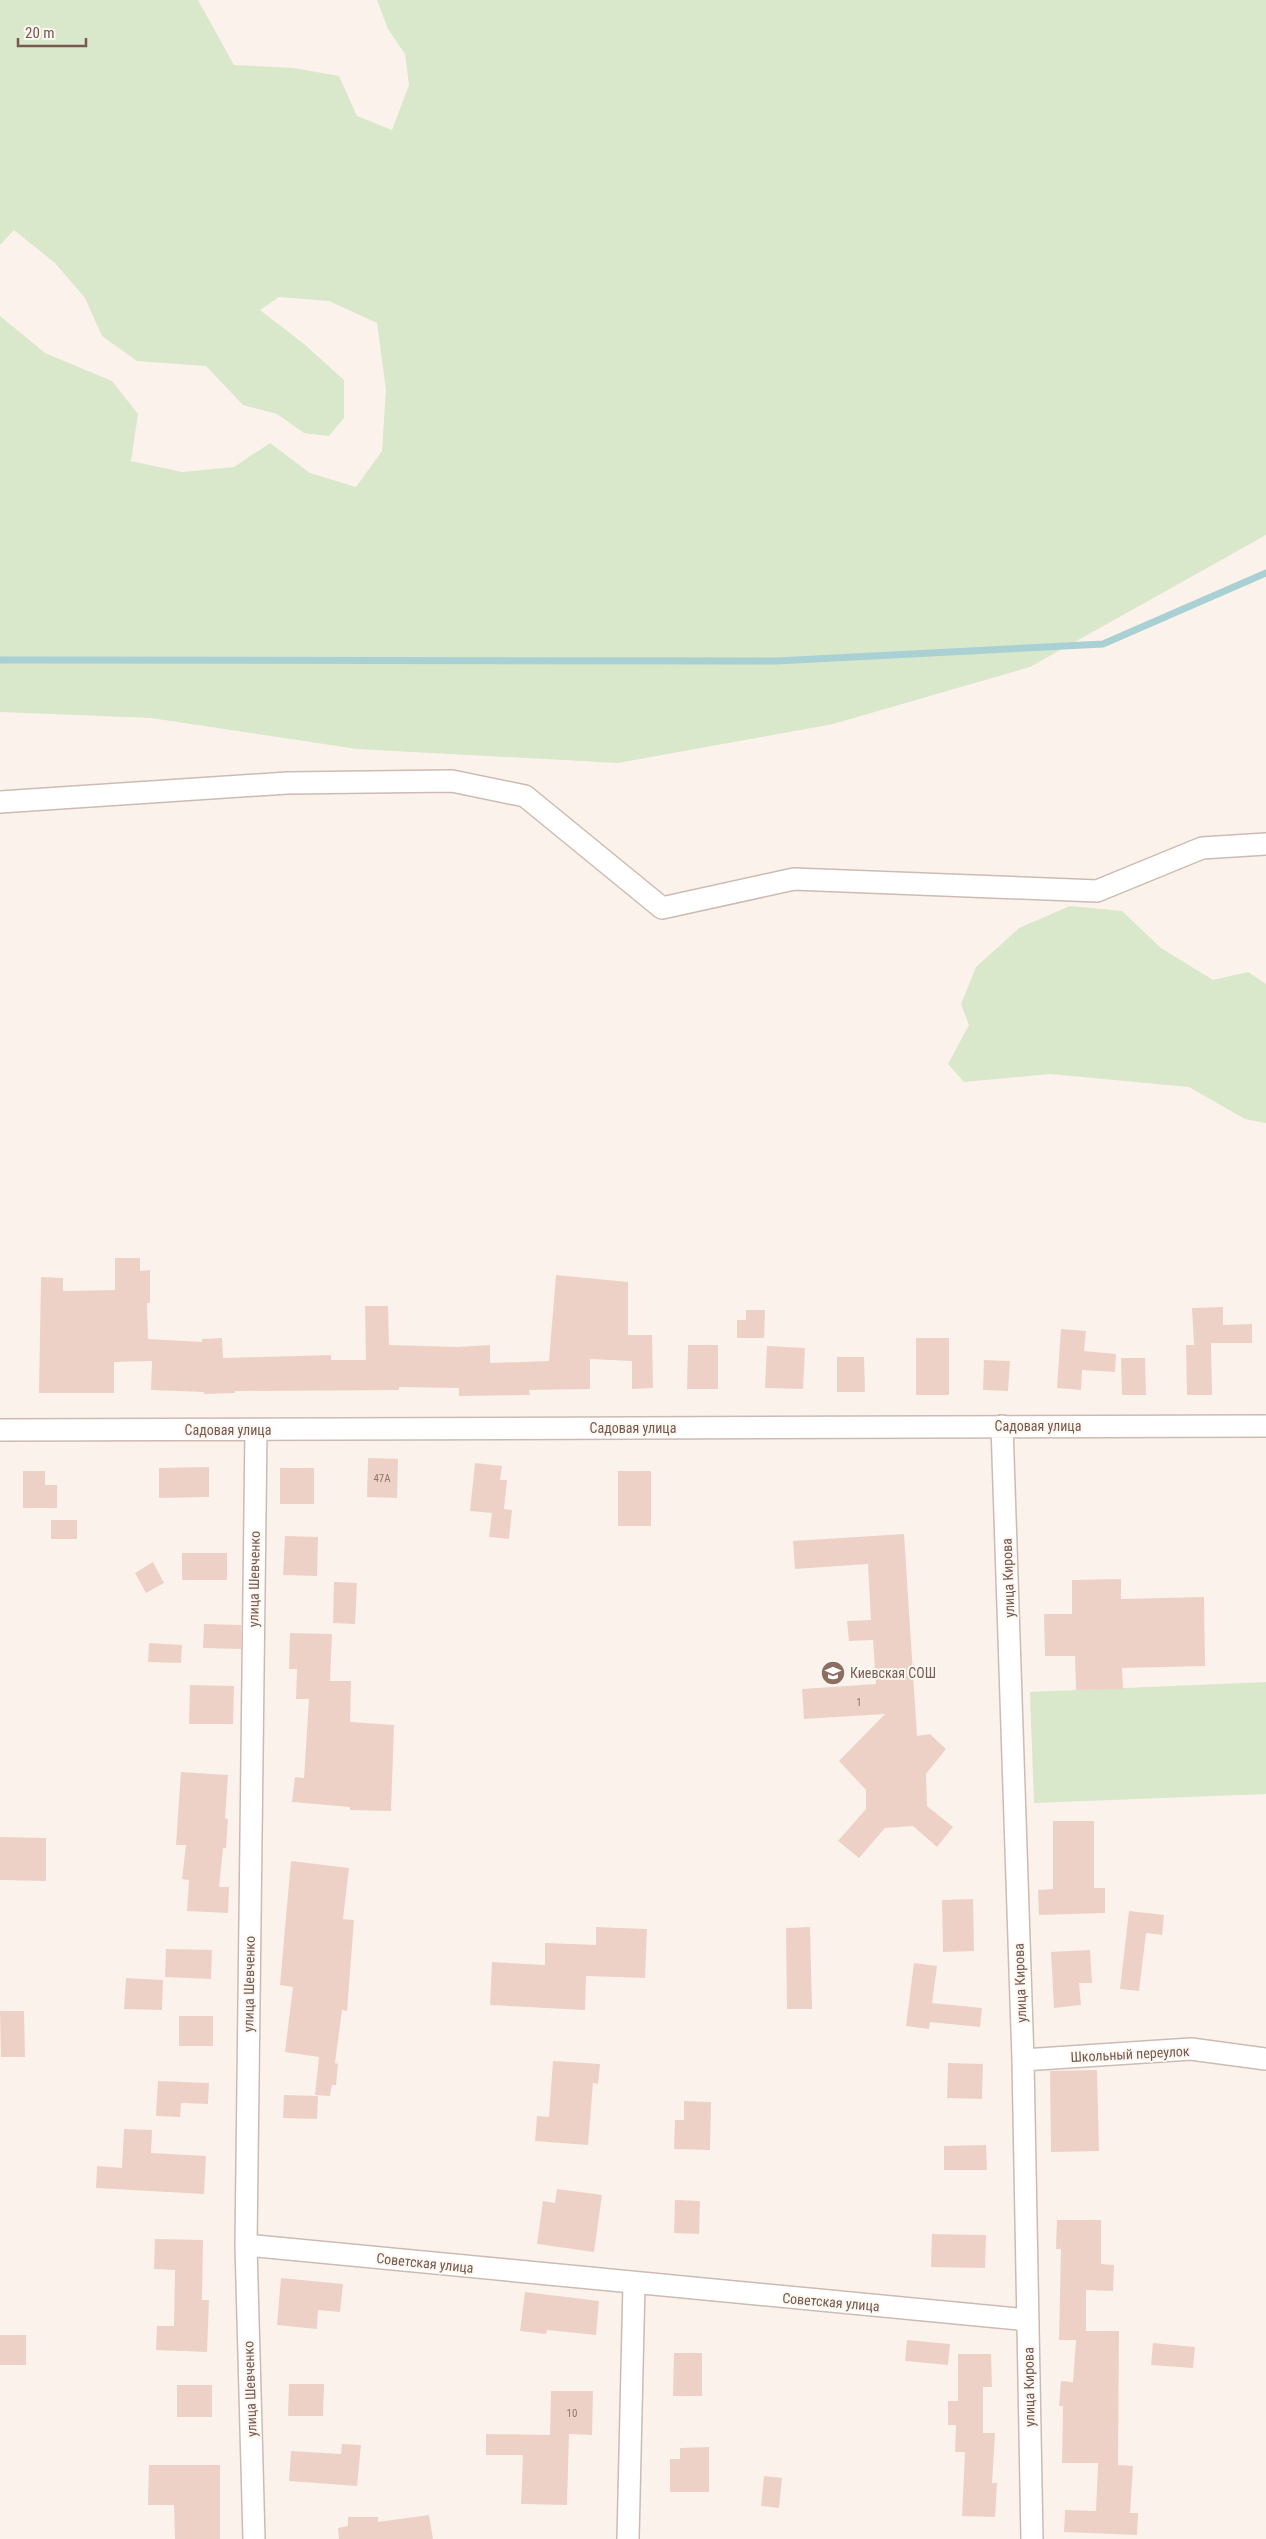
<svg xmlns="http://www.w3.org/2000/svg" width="1266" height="2539" font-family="'Roboto Condensed',sans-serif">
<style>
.green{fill:#d9e7cb}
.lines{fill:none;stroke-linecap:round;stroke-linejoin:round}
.stream{stroke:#a9d1d3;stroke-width:7}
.building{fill:#edd1c6}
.street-casing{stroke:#ccbbb2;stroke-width:24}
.street{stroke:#fff;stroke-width:21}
.labels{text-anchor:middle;stroke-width:4;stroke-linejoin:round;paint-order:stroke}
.number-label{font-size:11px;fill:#92776e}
.street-label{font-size:14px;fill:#735950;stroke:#fdf7f1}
.education-label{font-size:14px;fill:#785e54;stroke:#fdf7f1;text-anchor:start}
</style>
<rect width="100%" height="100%" fill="#fbf3eb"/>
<path class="green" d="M 0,0 L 198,0 L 234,65 L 294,68 L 339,76 L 357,116 L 392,130 L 409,85 L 405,54 L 388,29 L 377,0 L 1266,0 L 1266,535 L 1030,667 L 833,724 L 618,763 L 357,749 L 151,718 L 0,712 L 0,316 L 45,353 L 112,381 L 138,414 L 131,461 L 182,472 L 234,467 L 270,443 L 310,473 L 356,487 L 382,451 L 386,390 L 377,323 L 329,301 L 279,297 L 260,310 L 304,344 L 344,380 L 344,418 L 329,436 L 304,433 L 277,414 L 243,405 L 206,366 L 137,361 L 102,336 L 85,298 L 55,263 L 14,230 L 0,245 Z
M 1070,906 L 1122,911 L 1161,948 L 1213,980 L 1248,972 L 1266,984 L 1266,1123 L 1245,1119 L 1189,1087 L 1050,1074 L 964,1082 L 948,1064 L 969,1025 L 961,1004 L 976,967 L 1019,928 Z
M 1266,1682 L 1266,1794 L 1034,1803 L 1030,1692 Z"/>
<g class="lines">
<path class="stream" d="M 0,660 L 776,661 L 1103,644 L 1266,573"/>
</g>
<path class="building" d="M 115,1258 L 140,1258 L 140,1271 L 150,1270 L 150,1303 L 147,1303 L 148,1339 L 202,1342 L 202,1339 L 222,1338 L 223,1358 L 331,1355 L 331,1360 L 366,1360 L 365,1306 L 388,1306 L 389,1345 L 458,1347 L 490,1345 L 490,1363 L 549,1361 L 556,1275 L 628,1282 L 628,1335 L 652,1335 L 653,1388 L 632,1389 L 632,1361 L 590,1359 L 590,1389 L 529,1390 L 530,1395 L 459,1396 L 459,1388 L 399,1387 L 399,1390 L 235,1391 L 235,1393 L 204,1394 L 204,1392 L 151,1390 L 152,1361 L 114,1362 L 114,1393 L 39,1393 L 41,1277 L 63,1278 L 63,1291 L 115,1290 Z
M 1223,1307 L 1223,1325 L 1252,1324 L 1252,1343 L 1211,1343 L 1212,1395 L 1187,1395 L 1186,1345 L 1194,1345 L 1192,1308 Z
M 746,1310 L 765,1310 L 764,1338 L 737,1338 L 737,1320 L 746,1320 Z
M 1061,1329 L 1086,1331 L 1084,1351 L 1116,1354 L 1115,1372 L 1082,1370 L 1081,1390 L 1057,1388 Z
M 916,1338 L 949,1338 L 949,1395 L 916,1395 Z
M 688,1345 L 718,1345 L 718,1389 L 687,1389 Z
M 767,1346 L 805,1348 L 803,1389 L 765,1388 Z
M 837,1357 L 864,1357 L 865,1392 L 837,1392 Z
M 1121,1358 L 1145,1358 L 1146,1395 L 1122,1395 Z
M 984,1360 L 1010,1361 L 1008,1391 L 983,1390 Z
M 368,1458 L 398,1459 L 397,1498 L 367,1497 Z
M 475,1463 L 502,1466 L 500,1480 L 507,1480 L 504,1509 L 512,1510 L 509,1539 L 489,1537 L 492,1513 L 470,1511 Z
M 209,1467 L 209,1497 L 159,1498 L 159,1468 Z
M 280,1468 L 314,1468 L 314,1504 L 280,1504 Z
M 23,1471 L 45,1471 L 45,1485 L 57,1485 L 57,1508 L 23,1508 Z
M 618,1471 L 651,1471 L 651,1526 L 618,1526 Z
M 51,1520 L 77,1520 L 77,1539 L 51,1539 Z
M 904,1534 L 917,1736 L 930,1734 L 946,1749 L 926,1774 L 927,1806 L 953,1827 L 937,1847 L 913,1826 L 885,1828 L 859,1858 L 838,1841 L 866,1809 L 866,1790 L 839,1761 L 885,1714 L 804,1719 L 802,1689 L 876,1684 L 873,1640 L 849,1641 L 847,1621 L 871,1620 L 868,1564 L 795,1569 L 793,1541 Z
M 285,1536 L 318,1537 L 317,1576 L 283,1575 Z
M 182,1553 L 227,1553 L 227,1580 L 182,1580 Z
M 153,1562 L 164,1583 L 146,1593 L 135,1573 Z
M 1121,1579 L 1121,1599 L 1204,1597 L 1205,1666 L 1122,1668 L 1123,1689 L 1076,1690 L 1075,1656 L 1045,1656 L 1044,1614 L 1072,1614 L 1072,1580 Z
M 334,1582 L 357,1583 L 355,1624 L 333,1623 Z
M 204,1624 L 241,1625 L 241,1649 L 203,1648 Z
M 290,1633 L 332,1634 L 330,1681 L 351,1681 L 350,1722 L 394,1725 L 391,1811 L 350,1810 L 350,1807 L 292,1802 L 295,1777 L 304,1778 L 309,1699 L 296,1699 L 297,1669 L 289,1669 Z
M 149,1643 L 182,1645 L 181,1663 L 148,1662 Z
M 190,1685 L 234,1686 L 233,1724 L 189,1724 Z
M 181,1772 L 228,1775 L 225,1818 L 228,1819 L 226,1848 L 223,1848 L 219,1887 L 229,1887 L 228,1913 L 187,1911 L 189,1880 L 182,1879 L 186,1845 L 176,1845 Z
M 1053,1821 L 1094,1821 L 1094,1888 L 1105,1888 L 1105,1913 L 1039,1915 L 1038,1890 L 1053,1889 Z
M 0,1837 L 46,1838 L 46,1881 L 0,1880 Z
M 291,1861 L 349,1868 L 343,1919 L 354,1920 L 347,2011 L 342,2010 L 335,2063 L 338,2064 L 336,2085 L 332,2085 L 330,2096 L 315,2095 L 319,2057 L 285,2052 L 293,1987 L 280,1985 Z
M 973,1899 L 974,1951 L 943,1952 L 942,1900 Z
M 1129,1911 L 1164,1915 L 1162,1935 L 1146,1933 L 1139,1991 L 1120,1989 Z
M 596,1927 L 647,1929 L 645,1978 L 586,1976 L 585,2010 L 490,2005 L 492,1962 L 545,1965 L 545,1943 L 596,1945 Z
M 810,1927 L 812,2009 L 787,2009 L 786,1928 Z
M 166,1949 L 212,1950 L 211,1979 L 165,1977 Z
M 1090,1950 L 1092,1983 L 1079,1983 L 1081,2005 L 1054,2008 L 1051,1952 Z
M 914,1963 L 937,1966 L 932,2003 L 982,2008 L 980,2027 L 930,2022 L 929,2029 L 906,2026 Z
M 126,1978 L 163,1980 L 162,2010 L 124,2009 Z
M 0,2011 L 24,2011 L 25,2057 L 1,2057 Z
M 179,2016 L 213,2016 L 213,2046 L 179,2046 Z
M 553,2061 L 600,2064 L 598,2084 L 593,2083 L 588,2145 L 535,2141 L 537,2116 L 549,2117 Z
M 948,2063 L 983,2064 L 982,2099 L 947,2098 Z
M 1097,2070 L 1099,2151 L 1051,2152 L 1050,2071 Z
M 158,2081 L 209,2083 L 208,2104 L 181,2103 L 180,2117 L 156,2116 Z
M 284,2095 L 318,2096 L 317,2119 L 283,2118 Z
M 684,2101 L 711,2102 L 710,2150 L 674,2149 L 675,2120 L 684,2120 Z
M 124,2129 L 152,2130 L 151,2153 L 206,2156 L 204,2194 L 96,2188 L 97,2166 L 122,2168 Z
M 986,2145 L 987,2170 L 944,2170 L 944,2146 Z
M 557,2189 L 602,2195 L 594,2252 L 537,2244 L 543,2201 L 555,2203 Z
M 675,2200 L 700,2201 L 699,2234 L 674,2233 Z
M 1057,2220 L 1101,2220 L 1101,2264 L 1114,2265 L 1113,2291 L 1086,2290 L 1086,2331 L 1119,2331 L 1118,2465 L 1133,2466 L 1130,2513 L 1138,2513 L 1137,2535 L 1064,2532 L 1065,2510 L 1096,2511 L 1098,2463 L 1062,2463 L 1063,2406 L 1059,2406 L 1061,2381 L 1073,2382 L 1076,2340 L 1059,2340 L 1061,2249 L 1056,2249 Z
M 932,2234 L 986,2235 L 985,2268 L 931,2267 Z
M 155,2239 L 203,2240 L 202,2300 L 209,2300 L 207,2352 L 156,2350 L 157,2326 L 174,2326 L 175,2270 L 154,2269 Z
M 281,2278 L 343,2284 L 340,2312 L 318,2310 L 317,2329 L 277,2325 Z
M 525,2292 L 599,2301 L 596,2335 L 547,2330 L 546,2334 L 520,2331 Z
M 0,2335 L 26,2335 L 26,2365 L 0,2365 Z
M 907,2340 L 950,2344 L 948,2365 L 905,2361 Z
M 1153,2343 L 1195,2347 L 1193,2368 L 1151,2365 Z
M 674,2353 L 702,2353 L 702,2396 L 673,2396 Z
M 958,2354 L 991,2354 L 992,2387 L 983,2387 L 983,2433 L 995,2433 L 992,2483 L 997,2483 L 995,2517 L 962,2516 L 965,2452 L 955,2452 L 956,2425 L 948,2425 L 948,2401 L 958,2401 Z
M 289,2384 L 324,2384 L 323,2416 L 288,2416 Z
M 177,2385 L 212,2385 L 212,2417 L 177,2417 Z
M 551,2391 L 593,2391 L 592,2435 L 569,2434 L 567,2505 L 521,2504 L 523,2455 L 486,2455 L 486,2434 L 550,2435 Z
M 342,2444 L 361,2445 L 357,2486 L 289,2481 L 291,2451 L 341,2454 Z
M 709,2447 L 709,2492 L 670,2492 L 670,2459 L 680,2459 L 680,2448 Z
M 149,2465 L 220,2465 L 220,2539 L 175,2539 L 174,2505 L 148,2505 Z
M 764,2476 L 782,2478 L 779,2508 L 761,2506 Z
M 429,2515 L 433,2539 L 339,2539 L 338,2528 L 348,2526 L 348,2517 L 378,2517 L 378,2522 Z"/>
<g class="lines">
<g class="street-casing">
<path id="street" d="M 0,802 L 287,783 L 452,781 L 525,796 L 662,908 L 794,879 L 1097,891 L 1202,848 L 1266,844
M 1002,1426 L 1023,2060 L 1032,2539
M 0,1430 L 1266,1426
M 1023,2060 L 1191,2049 L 1266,2059
M 246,2245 L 1028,2320
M 254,2539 L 246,2245 L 256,1430
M 628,2539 L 634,2284"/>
</g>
<use href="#street" class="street"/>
</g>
<defs>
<g id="school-disc" transform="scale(1.25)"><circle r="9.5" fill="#8d6e63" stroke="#fdf7f1"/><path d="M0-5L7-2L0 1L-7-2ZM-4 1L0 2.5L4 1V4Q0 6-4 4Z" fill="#fff"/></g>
</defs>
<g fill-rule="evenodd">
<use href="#school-disc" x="833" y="1673"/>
</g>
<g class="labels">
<g class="number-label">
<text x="382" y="1482">47А</text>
<text x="859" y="1706">1</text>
<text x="572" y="2417">10</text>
</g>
<g class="street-label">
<text x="1038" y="1431">Садовая улица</text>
<text x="633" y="1433">Садовая улица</text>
<text x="228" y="1435">Садовая улица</text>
<text transform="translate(1008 1578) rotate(-92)" y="5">улица Кирова</text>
<text transform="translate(254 1579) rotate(-89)" y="5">улица Шевченко</text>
<text transform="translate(1020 1983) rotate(-92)" y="5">улица Кирова</text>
<text transform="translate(249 1984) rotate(-89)" y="5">улица Шевченко</text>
<text transform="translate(1130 2054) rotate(-3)" y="5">Школьный переулок</text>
<text transform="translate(425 2263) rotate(6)" y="5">Советская улица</text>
<text transform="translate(831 2302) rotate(5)" y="5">Советская улица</text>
<text transform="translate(1029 2387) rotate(-91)" y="5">улица Кирова</text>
<text transform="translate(250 2389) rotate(-92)" y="5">улица Шевченко</text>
</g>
<g class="education-label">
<text x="850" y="1678">Киевская СОШ</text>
</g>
</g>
<path d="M18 38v8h68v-8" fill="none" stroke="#735950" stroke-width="2.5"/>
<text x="25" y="38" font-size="15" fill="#735950" stroke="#fdf7f1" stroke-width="4" paint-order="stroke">20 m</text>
</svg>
